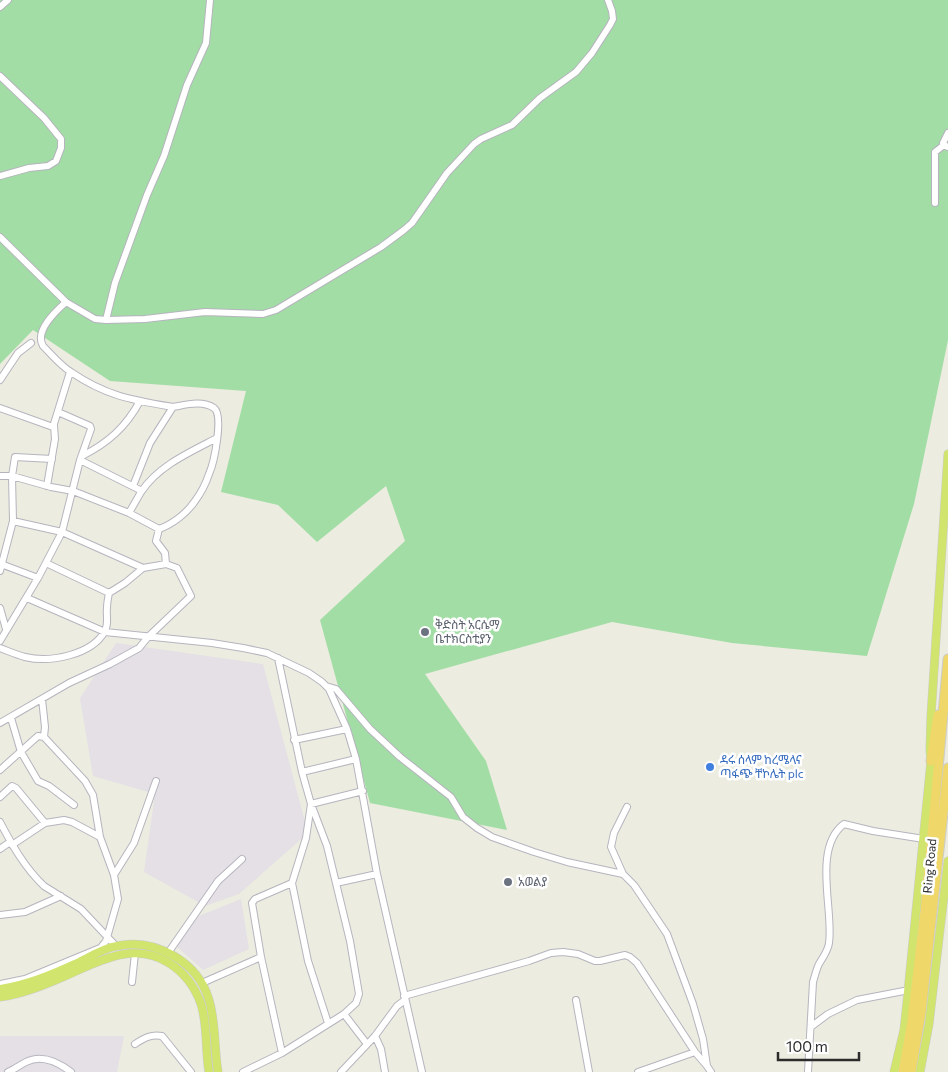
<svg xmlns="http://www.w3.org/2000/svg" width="948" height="1072" font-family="Commissioner,'Noto Sans Ethiopic',sans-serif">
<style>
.industrial{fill:#e4e0e6}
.green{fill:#a2dda5}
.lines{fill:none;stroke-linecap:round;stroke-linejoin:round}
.minor-casing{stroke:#b6b4be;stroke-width:8}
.major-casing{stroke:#ccc;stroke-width:9}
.highway-casing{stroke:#ccc;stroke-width:11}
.minor{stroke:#fff;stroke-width:6}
.major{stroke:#d1e46e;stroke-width:8}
.highway{stroke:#efd869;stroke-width:9}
.worship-dot{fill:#6b7280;stroke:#fff;stroke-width:2}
.shop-dot{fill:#3f7fe0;stroke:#fff;stroke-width:2}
.labels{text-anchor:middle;stroke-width:5;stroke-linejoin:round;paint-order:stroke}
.worship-label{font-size:12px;fill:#5b616d;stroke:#fff;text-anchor:start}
.shop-label{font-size:12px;fill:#366cbe;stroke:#fff;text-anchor:start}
.street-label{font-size:12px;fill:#2c2c2c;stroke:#fff}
</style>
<rect width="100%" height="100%" fill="#ecece0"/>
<path class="industrial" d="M 116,643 L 263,664 L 308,833 L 239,894 L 205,906 L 144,872 L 155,794 L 93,776 L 80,698 Z
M 241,899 L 249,949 L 203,970 L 176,946 L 199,916 Z
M 0,1036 L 124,1036 L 117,1072 L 0,1072 Z"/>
<path class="green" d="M 0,0 L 948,0 L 948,340 L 914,504 L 867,656 L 732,643 L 612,622 L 425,674 L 486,761 L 507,830 L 370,803 L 320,620 L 405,541 L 386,486 L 317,542 L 278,505 L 221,492 L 246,391 L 110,381 L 33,330 L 0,364 Z"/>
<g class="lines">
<g class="minor-casing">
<path id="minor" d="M 0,7 L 8,0
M 0,76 L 44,118 L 61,139 L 61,148 L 56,161 L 48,166 L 29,168 L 0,176
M 948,133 L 943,143 L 944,145 L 948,147
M 935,203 L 935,152 L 944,145
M 0,237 L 66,302 L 95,319 L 106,320 L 145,319 L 205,312 L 263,314 L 276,310 L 381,247 L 404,230 L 412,223 L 447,173 L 474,144 L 481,139 L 512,125 L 540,98 L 576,72 L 592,53 L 610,25 L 613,19 L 612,11 L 608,0
M 66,302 C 56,311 34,331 43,346 C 52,355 61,366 71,372 C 106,396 132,400 173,407 L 150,443 L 133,486
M 106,320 L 115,283 L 147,195 L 164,156 L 187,85 L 206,43 L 210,0
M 0,380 L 18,353 L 31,343
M 0,408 L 53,427 L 70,372
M 82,456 C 108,443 126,427 140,401
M 80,460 L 142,491
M 0,476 L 12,476 L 51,487 L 73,491 L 129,513 L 159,529 C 173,524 187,513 195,501 C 201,493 206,483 209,474 C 214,463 224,415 214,408 C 202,400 185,405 173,407
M 47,486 L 55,439 L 54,426
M 129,513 C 133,506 137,499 141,492 C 158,466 190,452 217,438
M 13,521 L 62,532 L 143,568
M 159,529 L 156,541 L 165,553 L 166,564
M 1,564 L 38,578
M 0,571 L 13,521 L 12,476 L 15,457 L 52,459
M 27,598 L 105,632 L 212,643 L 243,648 L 267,653 L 309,673 L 322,682 L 329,689 L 347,729 L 356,759 L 377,874 L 422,1072
M 0,608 L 6,629
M 0,641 L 38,578 L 62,532 L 80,460 L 91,429 L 90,426 L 58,412
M 0,648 C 8,651 17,655 25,657 C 50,663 92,655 105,631 C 109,623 106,617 107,608 C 107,603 108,598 109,593
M 326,686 L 336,689 L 370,729 L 400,757 L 451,797 L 463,817 L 477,828 L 492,837 L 534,852 L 567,862 L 623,874
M 42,699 L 45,727 L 44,737
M 11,718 L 21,752 L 38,781 L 49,786 L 74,805
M 0,723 L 69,683 L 110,664 L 139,648 L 148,637 L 191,596 L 177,568 L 166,564 L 143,568 L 125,583 L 109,593 L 46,563
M 294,740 L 347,729
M 0,770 L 38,736 L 44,737 L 85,781 L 93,795 L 100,837
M 302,772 L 356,759
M 0,797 L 12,786 L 16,788 L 45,823
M 627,807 L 614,833 L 611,847 L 623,874 L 634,885 L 667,934 L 693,1004 L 703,1039 L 707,1066 L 711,1072
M 0,822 C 12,845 25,868 44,886 L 81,909 L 116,946
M 12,845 L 45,823 L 64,820 L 72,822 L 100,837 L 114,875 L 118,899 L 106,941 L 102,946
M 0,849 L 10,842
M 114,875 L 134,843 L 156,781
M 292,883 L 308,961 L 328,1023
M 336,883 L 377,874
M 0,915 L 25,912 L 61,896
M 168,953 L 218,881 L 242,859
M 132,982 L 135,953
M 202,983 L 261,957
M 0,984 L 25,979 L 100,948
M 404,996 L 529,961 L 551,953 L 563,952 L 578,954 L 595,961 L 600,961 L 625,955 L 630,957 L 637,963 L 695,1052
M 576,1000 L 589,1072
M 344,1014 L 367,1044
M 812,1026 L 828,1014 L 857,1000 L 909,990
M 375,1036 L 381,1049 L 385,1072
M 135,1044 C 144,1038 151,1034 162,1036 L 191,1072
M 282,1053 L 261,957 L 252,903 L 255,899 L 292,883 L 306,838 L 311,804 L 363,791
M 8,1072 C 15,1069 20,1065 26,1062 C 42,1054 58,1062 71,1072
M 243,1072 L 282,1053 L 344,1014 L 356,1003 L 359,994 L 350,941 L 327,846 L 311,804 L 302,772 L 278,658
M 341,1072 L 375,1036 L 397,1006 L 405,1000
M 638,1072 L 695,1052 L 707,1066
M 808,1072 L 813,982 C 815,976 816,970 819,964 C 823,957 828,951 829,943 C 834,911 812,848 844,824 L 873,831 L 924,839"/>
</g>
<g class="major-casing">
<path id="major" d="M 0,989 C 27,985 51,975 75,964 C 88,958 103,948 117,946 C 156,938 198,962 209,1000 C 216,1023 214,1048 218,1072
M 0,997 C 23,994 44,985 65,976 C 99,961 134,941 169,963 C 185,973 195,987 201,1004 C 208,1026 205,1050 209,1072
M 894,1072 L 904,1030 L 907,1002 L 931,761 L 930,750 L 931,716 L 948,454
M 920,1072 L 929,1024 L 948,861"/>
</g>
<g class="highway-casing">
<path id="highway" d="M 931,761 L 938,715
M 903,1072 L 912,1021 L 925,911 L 948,659
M 911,1072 L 921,1013 L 948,768"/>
</g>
<use href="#minor" class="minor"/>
<use href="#major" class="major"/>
<use href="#highway" class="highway"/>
</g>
<g class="worship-dot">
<circle cx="425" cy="632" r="5"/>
<circle cx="508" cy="882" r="5"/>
</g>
<circle class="shop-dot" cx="710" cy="767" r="5"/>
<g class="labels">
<g class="worship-label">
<text x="435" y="629">ቅድስት አርሴማ<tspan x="435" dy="14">ቤተክርስቲያን</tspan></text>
<text x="518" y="886">አወልያ</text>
</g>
<g class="shop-label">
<text x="720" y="764">ዳሩ ሰላም ከረሜላና<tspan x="720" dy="14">ጣፋጭ ቸኮሌት plc</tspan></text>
</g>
<g class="street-label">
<text transform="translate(930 866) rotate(-85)" y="4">Ring Road</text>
</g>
</g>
<path d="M778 1052v8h81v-8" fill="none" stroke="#2c2c2c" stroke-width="2.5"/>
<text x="786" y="1052" font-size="15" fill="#2c2c2c" stroke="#ffffff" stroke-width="4" paint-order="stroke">100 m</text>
</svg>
